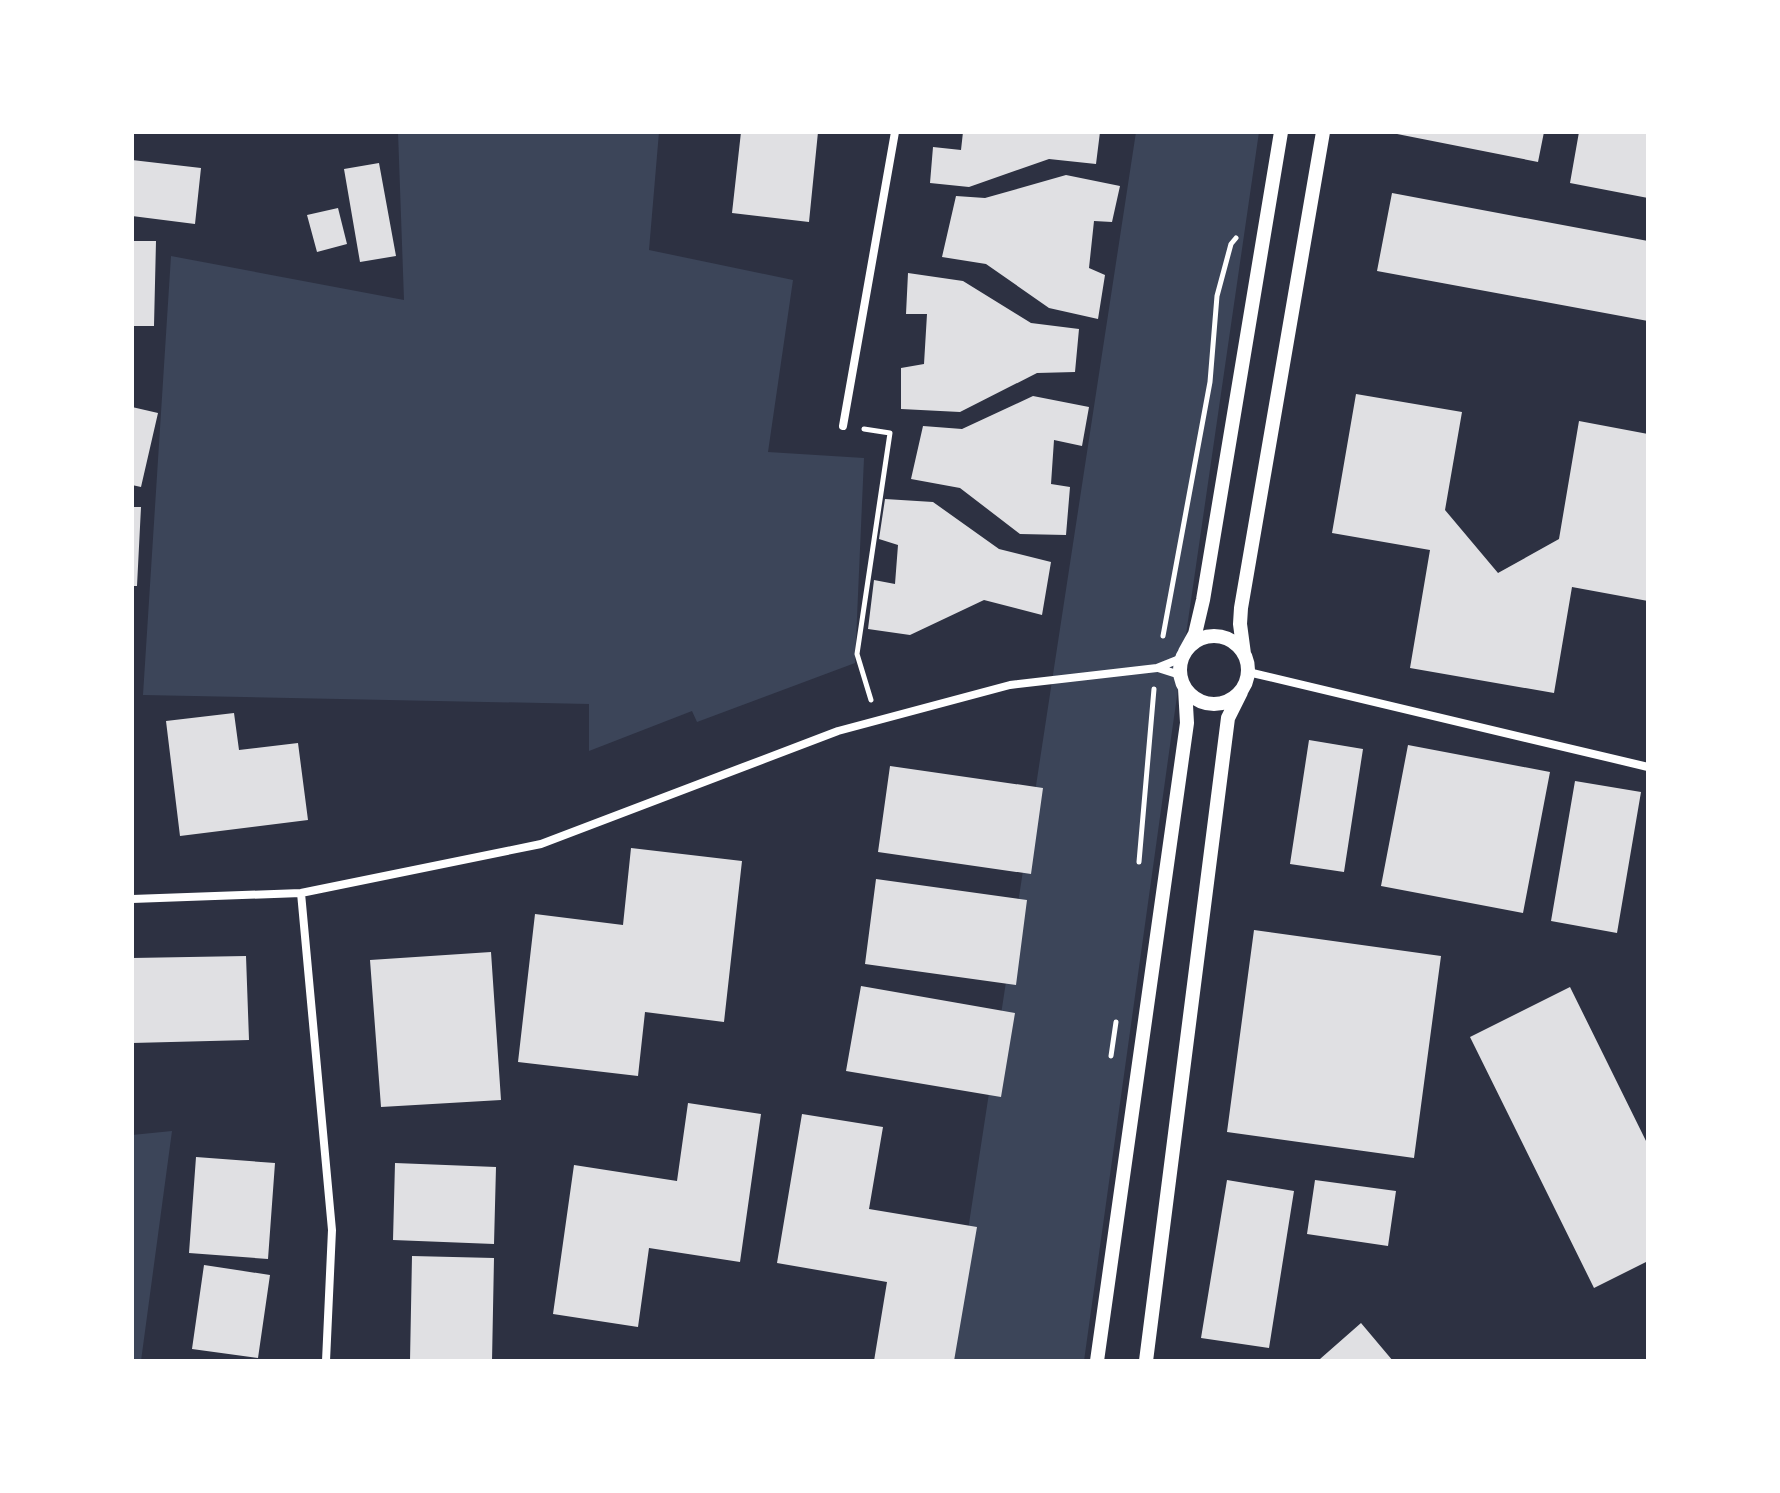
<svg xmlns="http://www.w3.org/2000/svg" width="1780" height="1493" font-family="'Work Sans',sans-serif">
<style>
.green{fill:#3c4559}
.building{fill:#e0e0e3}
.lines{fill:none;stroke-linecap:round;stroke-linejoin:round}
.path{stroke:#fff;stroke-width:5}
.minor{stroke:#fff;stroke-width:8}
.tertiary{stroke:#fff;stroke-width:14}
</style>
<rect width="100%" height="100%" fill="#2d3142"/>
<path class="green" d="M 398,132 L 659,132 L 649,250 L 793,280 L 768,452 L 864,458 L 855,663 L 697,722 L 692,711 L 589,751 L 589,704 L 143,695 L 171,256 L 404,300 Z
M 1136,132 L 1259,132 L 1173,724 L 1084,1361 L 948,1361 Z
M 172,1131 L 141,1361 L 132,1361 L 132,1135 Z"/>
<path class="building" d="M 741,132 L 818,132 L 809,222 L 732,213 Z
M 963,132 L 1100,132 L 1096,164 L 1049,159 L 969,187 L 930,183 L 933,147 L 961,150 Z
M 1387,132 L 1544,132 L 1538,162 Z
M 1579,132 L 1648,132 L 1648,198 L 1570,183 Z
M 132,160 L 201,168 L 195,224 L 132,216 Z
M 379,163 L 396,256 L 360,262 L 344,169 Z
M 1066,175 L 1120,186 L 1112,222 L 1094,221 L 1089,268 L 1105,275 L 1098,319 L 1049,308 L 986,264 L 942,257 L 956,196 L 985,198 Z
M 1392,193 L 1648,241 L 1648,321 L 1377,271 Z
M 338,208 L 347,244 L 317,252 L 307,215 Z
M 132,241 L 156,241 L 154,326 L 132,326 Z
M 908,273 L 963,281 L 1031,323 L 1079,329 L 1075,372 L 1037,373 L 960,412 L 901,409 L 901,368 L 924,364 L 927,314 L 906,314 Z
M 1356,394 L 1462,412 L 1445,510 L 1498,573 L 1559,539 L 1579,421 L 1648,434 L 1648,601 L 1572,587 L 1554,693 L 1410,668 L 1430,550 L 1332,533 Z
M 1033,396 L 1089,407 L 1082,446 L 1054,440 L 1051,484 L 1070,487 L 1066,535 L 1020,534 L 960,488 L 911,479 L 923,426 L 962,429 Z
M 132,407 L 158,413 L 141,487 L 132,485 Z
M 885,499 L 933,502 L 999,549 L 1051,562 L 1042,615 L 984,600 L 910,635 L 868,629 L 874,580 L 895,584 L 898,545 L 879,539 Z
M 132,507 L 141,507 L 137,586 L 132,586 Z
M 234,713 L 239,750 L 298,743 L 308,820 L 180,836 L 166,721 Z
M 1309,740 L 1363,749 L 1344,872 L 1290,864 Z
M 1408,745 L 1550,772 L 1523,913 L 1381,886 Z
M 890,766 L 1043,788 L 1031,874 L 878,852 Z
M 1575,781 L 1641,792 L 1617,933 L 1551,921 Z
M 631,848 L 742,861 L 724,1022 L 645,1012 L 638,1076 L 518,1062 L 535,914 L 623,925 Z
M 876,879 L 1027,900 L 1016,985 L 865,964 Z
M 1254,930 L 1441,956 L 1414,1158 L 1227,1132 Z
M 491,952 L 501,1100 L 381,1107 L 370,960 Z
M 246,956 L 249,1040 L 132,1043 L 132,958 Z
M 861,986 L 1015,1013 L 1001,1097 L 846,1071 Z
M 1570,987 L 1648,1145 L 1648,1261 L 1594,1288 L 1470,1037 Z
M 688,1103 L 761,1114 L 740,1262 L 649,1248 L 638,1327 L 553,1314 L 574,1165 L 677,1181 Z
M 802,1114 L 883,1127 L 869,1209 L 977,1227 L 954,1361 L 874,1361 L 887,1282 L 777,1263 Z
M 196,1157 L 275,1163 L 268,1259 L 189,1253 Z
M 395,1163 L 496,1167 L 494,1244 L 393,1240 Z
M 1227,1180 L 1294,1191 L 1269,1348 L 1201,1338 Z
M 1315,1180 L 1396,1191 L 1388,1246 L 1307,1234 Z
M 412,1256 L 494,1258 L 492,1361 L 410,1361 Z
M 204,1265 L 270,1275 L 258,1358 L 192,1349 Z
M 1361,1323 L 1393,1361 L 1322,1361 L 1320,1359 Z"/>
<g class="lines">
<path class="path" d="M 864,429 L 890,433 L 857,654 L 871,700
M 1163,636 L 1210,382 L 1217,296 L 1231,244 L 1236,238
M 1139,862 L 1154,689
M 1111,1056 L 1116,1022"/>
<path class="minor" d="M 843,426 L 895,132
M 1158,668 L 1180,675
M 1248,672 L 1648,767
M 301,893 L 332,1230 L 326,1361
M 132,899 L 301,893 L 541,844 L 838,731 L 1010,685 L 1157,668 L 1182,658"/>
<path class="tertiary" d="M1180 670a34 34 0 1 1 68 0a34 34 0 1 1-68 0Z
M 1185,652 L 1195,634 L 1203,600 L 1281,132
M 1244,654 L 1240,624 L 1241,608 L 1323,132
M 1097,1361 L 1187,723 L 1185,688
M 1146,1361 L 1228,718 L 1241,692"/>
</g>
<rect width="1780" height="1493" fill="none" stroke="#ffffff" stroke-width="268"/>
</svg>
